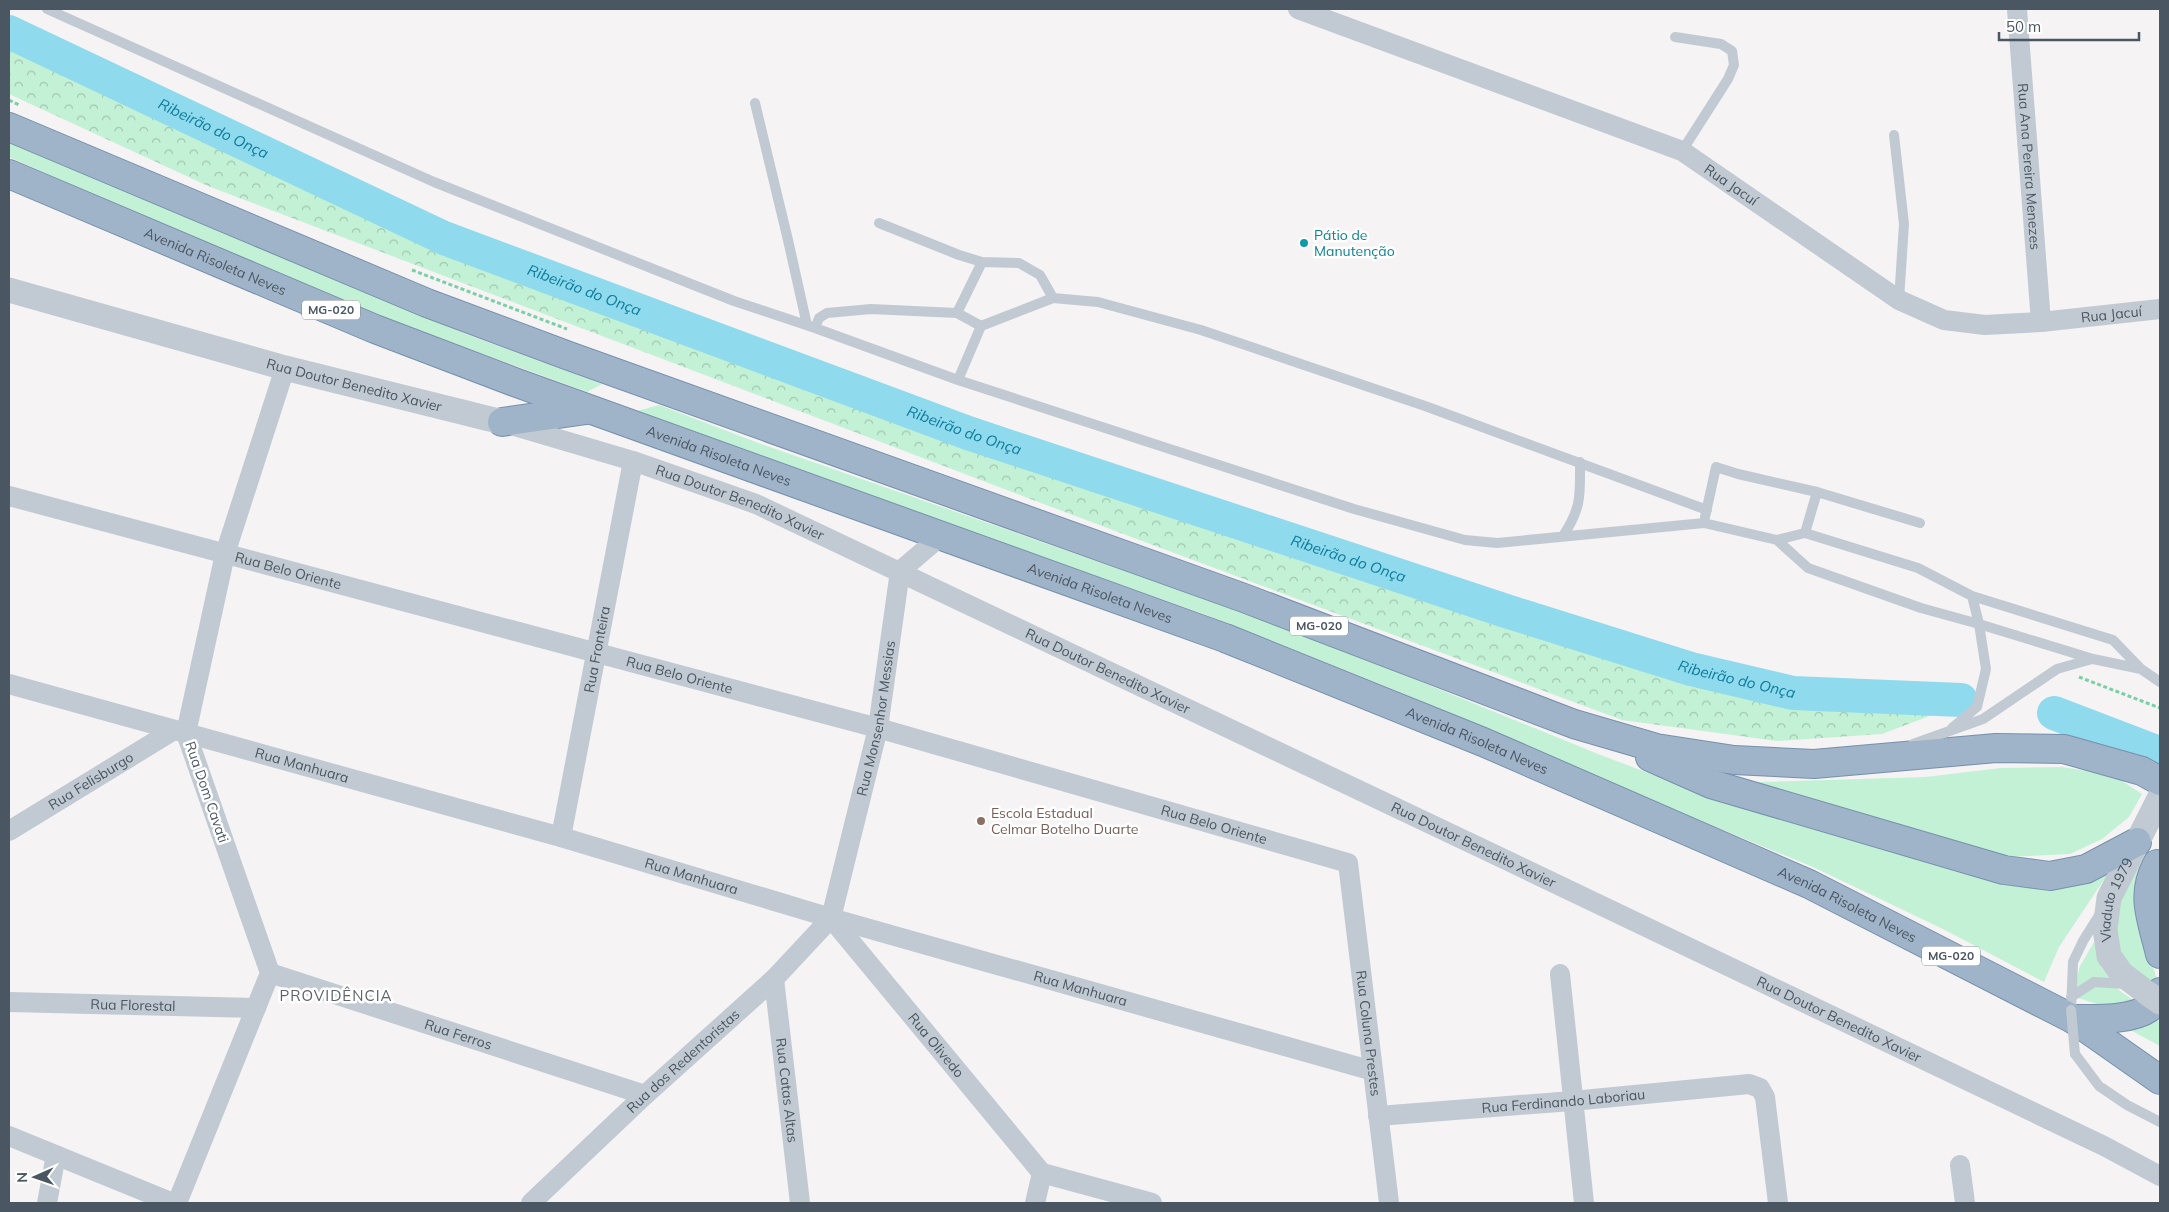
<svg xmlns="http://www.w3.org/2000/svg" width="2169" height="1212" font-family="Mulish,sans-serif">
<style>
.grass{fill:#c3f1d5}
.forest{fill:url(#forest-crowns)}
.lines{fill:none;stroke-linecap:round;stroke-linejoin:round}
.river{stroke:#90daee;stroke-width:34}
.trunk-casing{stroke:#7690ad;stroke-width:30}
.path{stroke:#7ad0a6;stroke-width:3;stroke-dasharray:4 2.5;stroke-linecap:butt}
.service{stroke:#c1cad2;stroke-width:10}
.minor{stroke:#c1cad2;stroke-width:20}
.tertiary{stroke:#c1cad2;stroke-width:25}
.trunk{stroke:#9fb4c9;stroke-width:28}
.service-bridge{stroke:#c1cad2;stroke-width:10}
.tertiary-bridge{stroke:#c1cad2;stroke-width:25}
.culture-dot{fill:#0f9aa8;stroke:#fff;stroke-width:2}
.education-dot{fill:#8d6e63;stroke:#fff;stroke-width:2}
.labels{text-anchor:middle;stroke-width:5;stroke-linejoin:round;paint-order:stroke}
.shield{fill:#fff;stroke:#808990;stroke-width:1}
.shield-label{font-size:12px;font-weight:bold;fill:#4a5661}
.street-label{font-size:14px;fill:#4a5661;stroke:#fff}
.culture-label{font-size:14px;fill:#0d838f;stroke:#fff;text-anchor:start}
.education-label{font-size:14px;fill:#785e54;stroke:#fff;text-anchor:start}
.water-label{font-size:15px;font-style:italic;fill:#0c7c9b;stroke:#fff}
.neighbourhood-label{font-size:15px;letter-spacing:1px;fill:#5f6368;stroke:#fff}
</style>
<defs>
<pattern id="forest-crowns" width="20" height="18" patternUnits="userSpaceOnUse" patternTransform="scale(1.25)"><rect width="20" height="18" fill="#c3f1d5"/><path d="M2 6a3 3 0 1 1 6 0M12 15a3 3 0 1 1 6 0" fill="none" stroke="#a0c6b0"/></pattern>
</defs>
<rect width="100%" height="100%" fill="#f5f3f3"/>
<path class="grass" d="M 9,142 L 466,334 L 602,384 L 587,392 L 349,305 L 223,252 L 9,157 Z
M 659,405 L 761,444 L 1243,612 L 1338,648 L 1598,754 L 1688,788 L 1954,862 L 2111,869 L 2059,947 L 2044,982 L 1943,929 L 1813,867 L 1653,801 L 1395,690 L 1204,614 L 728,447 L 637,411 Z
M 2062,767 L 2099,773 L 2119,779 L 2142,794 L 2129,817 L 2102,839 L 2070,854 L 2006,857 L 1728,783 L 1925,777 L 2001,768 Z
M 2139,864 L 2136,900 L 2143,938 L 2158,982 L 2152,987 C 2144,981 2135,975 2128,967 C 2097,937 2124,895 2139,864 Z
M 2094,942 L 2102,968 L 2120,991 L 2140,1005 L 2100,1005 L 2072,996 L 2080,966 Z
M 2151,1015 L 2160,1022 L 2160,1046 L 2123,1026 Z"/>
<path class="forest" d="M 9,39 L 413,230 L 725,348 L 1081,478 L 1641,660 L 1785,698 L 1948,709 L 1882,734 L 1777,741 L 1622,720 L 1070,514 L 208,186 L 9,94 Z"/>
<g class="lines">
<g class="river">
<path id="s1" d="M 9,32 L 444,238 L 968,433 L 1503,610 L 1691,669 L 1793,693 L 1961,700"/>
<path d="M 2054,713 L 2156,752"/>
</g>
<g class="trunk-casing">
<g id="trunk">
<path d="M 9,127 L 427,303 L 569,356 L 1244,598 L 1574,724 L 1656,748 L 1734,760 L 1814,764 L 1996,748 L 2064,749 L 2142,771 L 2160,781"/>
<path id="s17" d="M 9,174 L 375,329 L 517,383 L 1225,638 L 1483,742 L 1809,884 L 2073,1019 L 2160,1080"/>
<path d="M 502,422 L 586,410"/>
<path d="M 1650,757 L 1711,784 L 2004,870 L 2050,876 L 2086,869 L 2137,842"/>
<path d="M 2157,864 C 2140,896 2152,920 2160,954"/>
<path d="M 2073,1019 C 2094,1019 2130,1021 2149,1008 C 2153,1005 2157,996 2160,992"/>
</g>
</g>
<path class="path" d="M 9,100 L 19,105
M 412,270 L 567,329
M 2079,677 L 2160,708"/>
<path class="service" d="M 47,9 L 434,182 L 734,301 L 815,328 L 958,380 L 1354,509 L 1465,540 L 1497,543 L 1704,523 L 1777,540 L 1805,533
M 1675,37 L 1721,44 L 1732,51 L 1734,65 L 1728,79 L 1682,151
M 755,103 L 788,240 L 807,325
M 1894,135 L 1904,224 L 1899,300
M 879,223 L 959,255 L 982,262 L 1019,263 L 1040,275 L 1053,298
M 957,313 L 982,262
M 815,328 L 819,318 L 827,313 L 871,309 L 957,313 L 981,326
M 958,380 L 981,326 L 1053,298 L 1098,302 L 1201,330 L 1425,406 L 1707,510
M 1705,517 L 1716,467 L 1738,474 L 1817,492
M 1920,523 L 1817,492 L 1805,533 L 1918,568 L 1972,596 L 2113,640 L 2141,669
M 1563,536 C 1582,507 1580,495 1580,462
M 1777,540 L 1808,568 L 1921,608 L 1979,624 L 2093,659 L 2141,669 L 2160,682
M 1952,728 L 1977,707 L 1986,669 L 1979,624 L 1972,596
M 1913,744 L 1983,719 L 2057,669 L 2092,659
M 2071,997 L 2094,982 L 2126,984
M 2071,1010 L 2073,962 L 2083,941 L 2100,914
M 2075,1054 L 2099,1086 L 2127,1105 L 2160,1122"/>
<g class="minor">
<path id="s2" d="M 1298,9 L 1682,151 L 1899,300 L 1944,320 L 1985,325 L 2041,322 L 2160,309"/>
<path id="s3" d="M 2017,9 L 2041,322"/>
<path id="s4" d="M 508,424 L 633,461 L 756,504 L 1504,859 L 2104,1146 L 2160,1176"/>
<path id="s5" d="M 9,496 L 878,728 L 1348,863 L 1389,1203"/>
<path id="s6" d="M 9,684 L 561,837 L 831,918 L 1373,1071"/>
<path id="s7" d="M 9,831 L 174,730"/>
<path id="s8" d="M 561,837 L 633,461"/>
<path id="s9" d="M 831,918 L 1042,1173"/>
<path id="s10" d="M 270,973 L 645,1095"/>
<path d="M 1560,974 L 1584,1203"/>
<path id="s11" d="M 774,979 L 800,1203"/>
<path id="s12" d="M 9,1002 L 256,1008"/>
<path id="s13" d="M 1378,1116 L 1572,1101 L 1749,1084 L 1760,1088 L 1765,1097 L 1778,1203"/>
<path d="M 9,1136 L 173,1203"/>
<path d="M 1960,1165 L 1965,1203"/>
<path d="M 1042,1173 L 1152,1203"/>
<path d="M 47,1203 L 56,1155"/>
<path d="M 177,1203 L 270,973 L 186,733 L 225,554 L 285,368"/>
<path id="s14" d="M 531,1203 L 645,1095 L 774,979 L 831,918 L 878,728 L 900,571 L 941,536"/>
<path d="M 1035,1203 L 1042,1173"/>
</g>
<g class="tertiary">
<path id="s15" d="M 9,290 L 285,368 L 502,422"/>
<path id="s16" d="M 2147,993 L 2122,974 L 2109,956 L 2105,929 L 2109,898 L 2160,797"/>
</g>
<use href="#trunk" class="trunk"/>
<path class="service-bridge" d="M 2071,1010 L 2075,1054"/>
<path class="tertiary-bridge" d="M 2147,993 L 2160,1002"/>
</g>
<circle class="culture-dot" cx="1304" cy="243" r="5"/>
<circle class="education-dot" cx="981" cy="821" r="5"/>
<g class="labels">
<g class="shield">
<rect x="302" y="300.5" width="58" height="19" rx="4"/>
<rect x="1290" y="616.5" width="58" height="19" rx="4"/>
<rect x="1922" y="946.5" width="58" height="19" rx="4"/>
</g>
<g class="shield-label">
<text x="331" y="314">MG-020</text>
<text x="1319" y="630">MG-020</text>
<text x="1951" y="960">MG-020</text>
</g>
<g class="street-label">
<text dy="5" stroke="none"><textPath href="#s3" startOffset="158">Rua Ana Pereira Menezes</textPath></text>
<text dy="5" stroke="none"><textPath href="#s2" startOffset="469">Rua Jacuí</textPath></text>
<text dy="5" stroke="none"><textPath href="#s17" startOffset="224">Avenida Risoleta Neves</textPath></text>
<text dy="5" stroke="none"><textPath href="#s2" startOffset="890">Rua Jacuí</textPath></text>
<text dy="5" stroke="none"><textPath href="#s15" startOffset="358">Rua Doutor Benedito Xavier</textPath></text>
<text dy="5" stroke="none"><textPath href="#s17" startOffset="764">Avenida Risoleta Neves</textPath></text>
<text dy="5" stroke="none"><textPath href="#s4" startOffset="245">Rua Doutor Benedito Xavier</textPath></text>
<text dy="5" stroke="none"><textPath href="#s5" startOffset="289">Rua Belo Oriente</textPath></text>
<text dy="5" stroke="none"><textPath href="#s17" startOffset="1169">Avenida Risoleta Neves</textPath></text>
<text dy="5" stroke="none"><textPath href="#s8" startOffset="191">Rua Fronteira</textPath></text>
<text dy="5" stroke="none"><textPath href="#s4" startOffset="650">Rua Doutor Benedito Xavier</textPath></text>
<text dy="5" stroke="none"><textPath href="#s5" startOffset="694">Rua Belo Oriente</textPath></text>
<text dy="5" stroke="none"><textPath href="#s14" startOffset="619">Rua Monsenhor Messias</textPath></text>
<text dy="5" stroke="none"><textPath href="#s17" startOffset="1574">Avenida Risoleta Neves</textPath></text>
<text dy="5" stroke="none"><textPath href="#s6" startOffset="304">Rua Manhuara</textPath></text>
<text dy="5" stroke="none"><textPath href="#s7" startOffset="96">Rua Felisburgo</textPath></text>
<text transform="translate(207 792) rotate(71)" y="5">Rua Dom Cavati</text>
<text dy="5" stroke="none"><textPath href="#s5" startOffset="1249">Rua Belo Oriente</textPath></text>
<text dy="5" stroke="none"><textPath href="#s4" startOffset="1055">Rua Doutor Benedito Xavier</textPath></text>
<text dy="5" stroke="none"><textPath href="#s6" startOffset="709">Rua Manhuara</textPath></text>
<text dy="5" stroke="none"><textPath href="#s16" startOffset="112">Viaduto 1979</textPath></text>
<text dy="5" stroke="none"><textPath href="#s17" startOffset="1979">Avenida Risoleta Neves</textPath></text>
<text dy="5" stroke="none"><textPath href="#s6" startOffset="1114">Rua Manhuara</textPath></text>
<text dy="5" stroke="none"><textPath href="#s12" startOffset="124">Rua Florestal</textPath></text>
<text dy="5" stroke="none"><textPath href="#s4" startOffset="1460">Rua Doutor Benedito Xavier</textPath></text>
<text dy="5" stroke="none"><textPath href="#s5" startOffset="1560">Rua Coluna Prestes</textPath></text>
<text dy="5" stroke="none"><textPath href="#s10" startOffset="198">Rua Ferros</textPath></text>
<text dy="5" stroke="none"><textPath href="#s9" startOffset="165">Rua Olivedo</textPath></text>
<text dy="5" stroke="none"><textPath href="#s14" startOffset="208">Rua dos Redentoristas</textPath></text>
<text dy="5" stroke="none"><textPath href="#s11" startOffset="112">Rua Catas Altas</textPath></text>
<text dy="5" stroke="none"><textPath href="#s13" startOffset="186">Rua Ferdinando Laboriau</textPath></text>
</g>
<g class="culture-label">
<text x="1314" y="240">Pátio de<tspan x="1314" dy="16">Manutenção</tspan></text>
</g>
<g class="education-label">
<text x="991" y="818">Escola Estadual<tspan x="991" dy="16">Celmar Botelho Duarte</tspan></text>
</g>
<g class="water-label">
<text dy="5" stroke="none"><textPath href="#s1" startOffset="226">Ribeirão do Onça</textPath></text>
<text dy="5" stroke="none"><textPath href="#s1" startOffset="631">Ribeirão do Onça</textPath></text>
<text dy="5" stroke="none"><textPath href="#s1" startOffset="1036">Ribeirão do Onça</textPath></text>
<text dy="5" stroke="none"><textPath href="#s1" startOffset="1441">Ribeirão do Onça</textPath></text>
<text dy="5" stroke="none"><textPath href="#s1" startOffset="1848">Ribeirão do Onça</textPath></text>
</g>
<g class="neighbourhood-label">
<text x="336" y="1001">PROVIDÊNCIA</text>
</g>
</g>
<rect width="2169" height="1212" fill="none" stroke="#4a5661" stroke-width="20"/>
<g transform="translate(35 1177) rotate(268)" stroke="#ffffff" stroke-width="4" paint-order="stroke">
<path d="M0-4L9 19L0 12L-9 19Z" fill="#4a5661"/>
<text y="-8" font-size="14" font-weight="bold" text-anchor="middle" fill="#4a5661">N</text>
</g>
<path d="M1999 32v8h140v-8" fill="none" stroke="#4a5661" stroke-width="2.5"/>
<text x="2006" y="32" font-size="15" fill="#4a5661" stroke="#ffffff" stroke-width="4" paint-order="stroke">50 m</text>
</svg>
